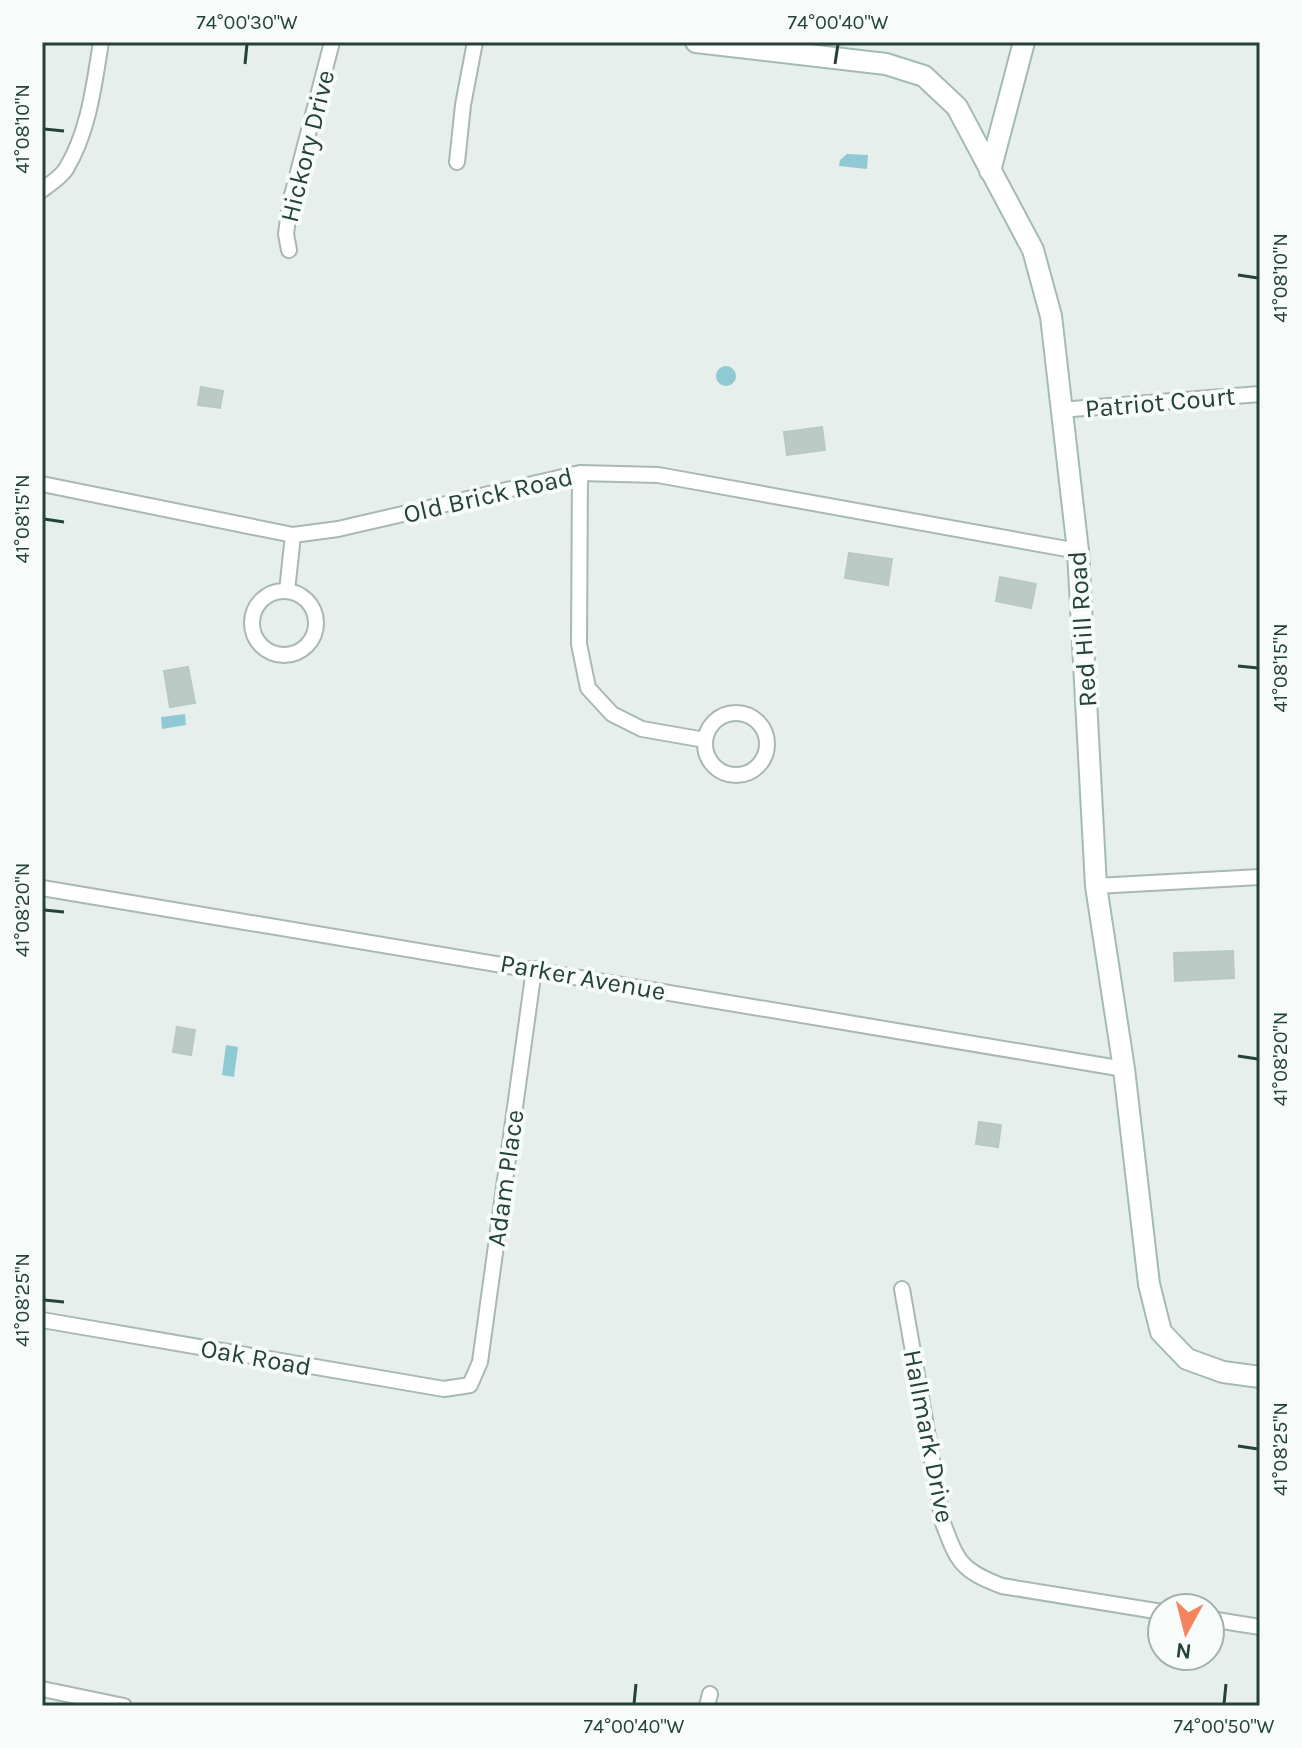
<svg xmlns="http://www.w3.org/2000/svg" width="1302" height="1748" font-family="Karla,sans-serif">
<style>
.water{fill:#8ec9d4}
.building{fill:#bbcac4;stroke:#b8c9c2;stroke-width:2}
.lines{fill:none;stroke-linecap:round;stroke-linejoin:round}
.street-casing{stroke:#a8b8b2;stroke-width:18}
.secondary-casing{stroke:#a4bbb3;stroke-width:24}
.street{stroke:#fff;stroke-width:14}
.secondary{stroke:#fff;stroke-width:20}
.ticks{fill:none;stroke:#24423a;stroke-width:3}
.labels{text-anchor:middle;stroke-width:8;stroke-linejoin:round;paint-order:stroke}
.street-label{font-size:26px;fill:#24423a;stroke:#f7fbf9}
.neatline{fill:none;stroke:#24423a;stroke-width:3}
.ticks-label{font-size:20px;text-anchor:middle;fill:#24423a}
</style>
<rect width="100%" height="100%" fill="#e6efeb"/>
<path class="water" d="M 847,154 L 868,155 L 867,169 L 839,166 L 840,160 Z
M716 376a10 10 0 1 1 20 0a10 10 0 1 1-20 0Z
M 185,714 L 186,725 L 162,729 L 161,717 Z
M 226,1045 L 238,1047 L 234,1077 L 222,1075 Z"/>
<path class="building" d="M 201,387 L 223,391 L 220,408 L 198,405 Z
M 822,427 L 825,450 L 787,455 L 784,432 Z
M 849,553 L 892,559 L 888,585 L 845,578 Z
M 1000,577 L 1036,584 L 1031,608 L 996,601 Z
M 188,667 L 195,703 L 170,707 L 164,671 Z
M 1233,951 L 1234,978 L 1175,981 L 1174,953 Z
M 177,1027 L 195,1030 L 191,1055 L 173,1052 Z
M 979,1122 L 1001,1125 L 998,1147 L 976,1144 Z"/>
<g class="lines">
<g class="street-casing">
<path id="street" d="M 457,162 L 463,105 L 475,42
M 42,190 C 50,184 61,177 66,169 C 89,131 94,85 101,42
M 289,250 L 286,234 L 290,203 L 332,42
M 1060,410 L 1260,394
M 580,473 L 579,644 L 588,688 L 612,714 L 642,729 L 705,740
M 42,484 L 293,535 L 338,529 L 580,473 L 658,475 L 1078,551
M 287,591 L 293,535
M252 623a32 32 0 1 1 64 0a32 32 0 1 1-64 0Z
M705 744a31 31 0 1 1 62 0a31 31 0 1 1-62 0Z
M 1096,886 L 1260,877
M 42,888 L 1124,1069
M 902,1289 L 943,1523 C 958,1563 961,1570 1002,1586 L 1162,1612
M 42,1320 L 444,1389 L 470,1385 L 480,1362 L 534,969
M 1210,1619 L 1260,1627
M 42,1689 L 124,1706
M 707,1706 L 710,1694"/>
</g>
<g class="secondary-casing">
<path id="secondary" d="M 696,42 L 886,64 L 924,76 L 957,107 L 1033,250 L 1051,316 L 1078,551 L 1096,886 L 1124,1069 L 1149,1284 L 1161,1332 L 1187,1359 L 1223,1372 L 1260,1377
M 990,171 L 1024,42"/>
</g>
<use href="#street" class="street"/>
<use href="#secondary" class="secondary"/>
</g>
<path class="ticks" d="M 245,64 L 247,44M 835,64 L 838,44M 44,129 L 64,131M 1238,275 L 1258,278M 44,519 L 64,522M 1238,666 L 1258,668M 44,910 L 64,912M 1238,1056 L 1258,1059M 44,1300 L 64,1302M 1238,1446 L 1258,1449M 634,1704 L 636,1684M 1224,1704 L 1226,1684"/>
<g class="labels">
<g class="street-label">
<text transform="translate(307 146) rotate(-76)" y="9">Hickory Drive</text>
<text transform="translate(1160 402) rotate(-5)" y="9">Patriot Court</text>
<text transform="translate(488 495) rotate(-13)" y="9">Old Brick Road</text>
<text transform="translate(1082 629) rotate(-94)" y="9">Red Hill Road</text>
<text transform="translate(583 977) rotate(10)" y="9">Parker Avenue</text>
<text transform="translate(505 1178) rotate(-82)" y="9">Adam Place</text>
<text transform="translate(256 1357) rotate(10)" y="9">Oak Road</text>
<text transform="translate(929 1436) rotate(79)" y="9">Hallmark Drive</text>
</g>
</g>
<rect width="1302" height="1748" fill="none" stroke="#f7fbf9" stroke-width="88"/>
<g transform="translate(1186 1632) rotate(187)"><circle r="38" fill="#f7fbf9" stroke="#a3b1ad" stroke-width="2"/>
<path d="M0-6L14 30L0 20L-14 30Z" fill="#f4845f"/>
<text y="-12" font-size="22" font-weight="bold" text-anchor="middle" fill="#24423a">N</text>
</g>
<rect x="44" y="44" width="1214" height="1660" class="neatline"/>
<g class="ticks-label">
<text x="247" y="29">74°00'30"W</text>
<text x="838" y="29">74°00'40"W</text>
<text transform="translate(22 129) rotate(-90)" y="7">41°08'10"N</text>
<text transform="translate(1280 278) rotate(-90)" y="7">41°08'10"N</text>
<text transform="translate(22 519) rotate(-90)" y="7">41°08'15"N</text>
<text transform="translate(1280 668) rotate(-90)" y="7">41°08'15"N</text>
<text transform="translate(22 910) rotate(-90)" y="7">41°08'20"N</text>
<text transform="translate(1280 1059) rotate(-90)" y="7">41°08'20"N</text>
<text transform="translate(22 1300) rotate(-90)" y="7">41°08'25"N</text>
<text transform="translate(1280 1449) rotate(-90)" y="7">41°08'25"N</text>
<text x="634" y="1733">74°00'40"W</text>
<text x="1224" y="1733">74°00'50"W</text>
</g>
</svg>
